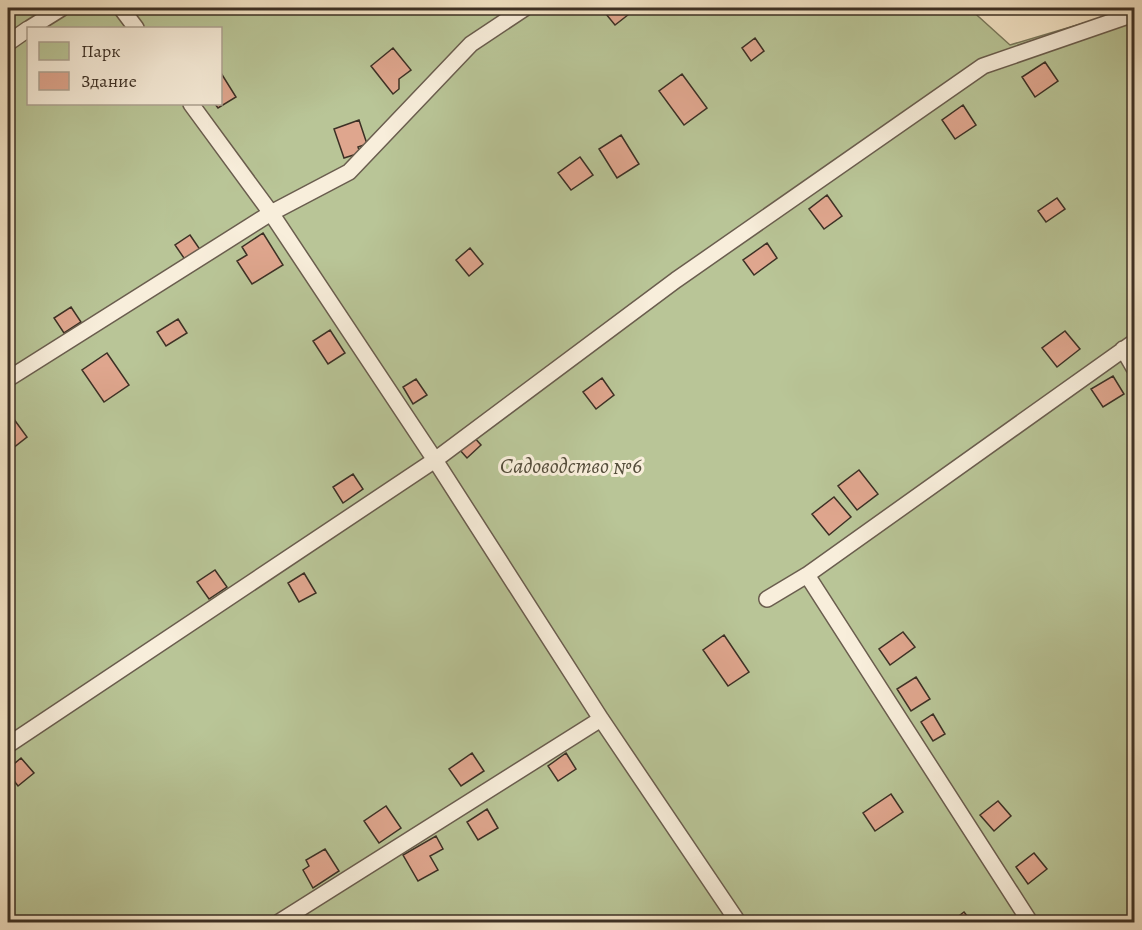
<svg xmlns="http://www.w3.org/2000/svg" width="1142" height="930" font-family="Alegreya,serif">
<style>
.green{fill:#b9c597;stroke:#7a7a5e;stroke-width:1.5;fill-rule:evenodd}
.building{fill:#dfa68e;stroke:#3c3025;stroke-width:1.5}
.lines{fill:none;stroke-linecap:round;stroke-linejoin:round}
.service-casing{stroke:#6a5d4e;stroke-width:18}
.service{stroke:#f8eedb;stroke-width:15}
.labels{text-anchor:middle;stroke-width:6;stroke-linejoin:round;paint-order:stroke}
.park-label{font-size:22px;font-style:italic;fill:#554e3c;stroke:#f8eedb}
</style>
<rect width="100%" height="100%" fill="#f4e5c7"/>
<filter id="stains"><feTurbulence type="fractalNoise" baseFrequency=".00333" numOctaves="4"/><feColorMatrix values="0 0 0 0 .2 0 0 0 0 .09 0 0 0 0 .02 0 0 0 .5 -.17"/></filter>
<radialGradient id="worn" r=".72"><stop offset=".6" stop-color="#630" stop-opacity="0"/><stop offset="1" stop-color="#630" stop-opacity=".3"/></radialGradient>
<path class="green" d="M 8,8 L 969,8 L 1010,45 L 1134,8 L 1134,922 L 8,922 ZM 28,28 L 220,28 L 220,104 L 28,104 Z"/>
<path class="building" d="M 601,8 L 630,8 L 633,11 L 615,25 Z
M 755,38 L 764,51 L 751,61 L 742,48 Z
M 393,48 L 411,70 L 399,79 L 399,89 L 393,94 L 371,66 Z
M 1045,62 L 1058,81 L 1035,97 L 1022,77 Z
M 221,73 L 236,97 L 218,108 L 215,104 L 220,104 Z
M 682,74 L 707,108 L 684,125 L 659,91 Z
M 963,105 L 976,125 L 955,139 L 942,120 Z
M 359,120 L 367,144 L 358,147 L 360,153 L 344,158 L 334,129 Z
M 621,135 L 639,164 L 617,178 L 599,149 Z
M 580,157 L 593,175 L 571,190 L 558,173 Z
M 827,195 L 842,216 L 824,229 L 809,209 Z
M 1057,198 L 1065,209 L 1046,222 L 1038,211 Z
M 263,233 L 283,265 L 252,284 L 237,261 L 247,255 L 242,247 Z
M 190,235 L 201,251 L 186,261 L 175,245 Z
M 767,243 L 777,258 L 754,275 L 743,260 Z
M 470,248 L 483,264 L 469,276 L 456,260 Z
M 71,307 L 81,322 L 64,333 L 54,318 Z
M 178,319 L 187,333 L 166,346 L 157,332 Z
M 330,330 L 345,353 L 328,364 L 313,341 Z
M 1065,331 L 1080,349 L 1057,367 L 1042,348 Z
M 107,353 L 129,385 L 104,402 L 82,370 Z
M 1113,376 L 1124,394 L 1103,407 L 1091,389 Z
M 602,378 L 614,395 L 596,409 L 583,392 Z
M 416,379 L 427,395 L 413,404 L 403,387 Z
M 8,411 L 27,437 L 8,452 Z
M 473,436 L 481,445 L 467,458 L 459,449 Z
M 859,470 L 878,494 L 857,510 L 838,486 Z
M 353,474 L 363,489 L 343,503 L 333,487 Z
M 834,497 L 851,517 L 829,535 L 812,514 Z
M 215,570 L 227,587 L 209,599 L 197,582 Z
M 304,573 L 316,593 L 299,602 L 288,583 Z
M 903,632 L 915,647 L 890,665 L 879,649 Z
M 724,635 L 749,672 L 728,686 L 703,650 Z
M 916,677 L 930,699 L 911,711 L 897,689 Z
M 933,714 L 945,734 L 933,741 L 921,722 Z
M 472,753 L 484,771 L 461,786 L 449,769 Z
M 566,753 L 576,769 L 558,781 L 548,766 Z
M 21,758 L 34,773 L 18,786 L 8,773 L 8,769 Z
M 891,794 L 903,812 L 875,831 L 863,813 Z
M 998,801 L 1011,816 L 994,831 L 980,815 Z
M 386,806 L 401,828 L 379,843 L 364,821 Z
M 487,809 L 498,828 L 478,840 L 467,822 Z
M 436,836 L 443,849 L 430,856 L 438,870 L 418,881 L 403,855 Z
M 325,849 L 339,871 L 313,888 L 303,870 L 309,866 L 306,860 Z
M 1034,853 L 1047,869 L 1028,884 L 1016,867 Z
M 964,912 L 972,922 L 951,922 Z"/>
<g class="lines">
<g class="service-casing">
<path id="service" d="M 121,8 L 136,28
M 30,28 L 62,8
M 8,43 L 28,29
M 1123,349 L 1134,368
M 8,379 L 271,213 L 349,172 L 471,44 L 525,8
M 807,575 L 1030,922
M 767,599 L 807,575 L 1134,342
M 8,745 L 435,460 L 271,213 L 191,104
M 279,922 L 601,719
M 738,922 L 601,719 L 435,460 L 676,280 L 983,66 L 1134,14"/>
</g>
<use href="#service" class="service"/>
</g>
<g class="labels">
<g class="park-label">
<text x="571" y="473">Садоводство №6</text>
</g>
</g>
<rect width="1142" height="930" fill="none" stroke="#f4e5c7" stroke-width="30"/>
<rect x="9" y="9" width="1124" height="912" fill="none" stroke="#3c3025" stroke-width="3"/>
<rect x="15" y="15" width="1112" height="900" fill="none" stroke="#3c3025" stroke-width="1.5"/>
<rect x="27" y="27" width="195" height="78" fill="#f8eedb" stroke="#ada292" stroke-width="1.5"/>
<rect x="39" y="42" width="30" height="18" fill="#b9c597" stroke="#ada292" stroke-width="1.5"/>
<text x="81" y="57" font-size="18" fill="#3c3025">Парк</text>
<rect x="39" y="72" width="30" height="18" fill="#dfa68e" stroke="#ada292" stroke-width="1.5"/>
<text x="81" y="87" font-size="18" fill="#3c3025">Здание</text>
<rect width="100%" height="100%" filter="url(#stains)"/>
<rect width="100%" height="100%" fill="url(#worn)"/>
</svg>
